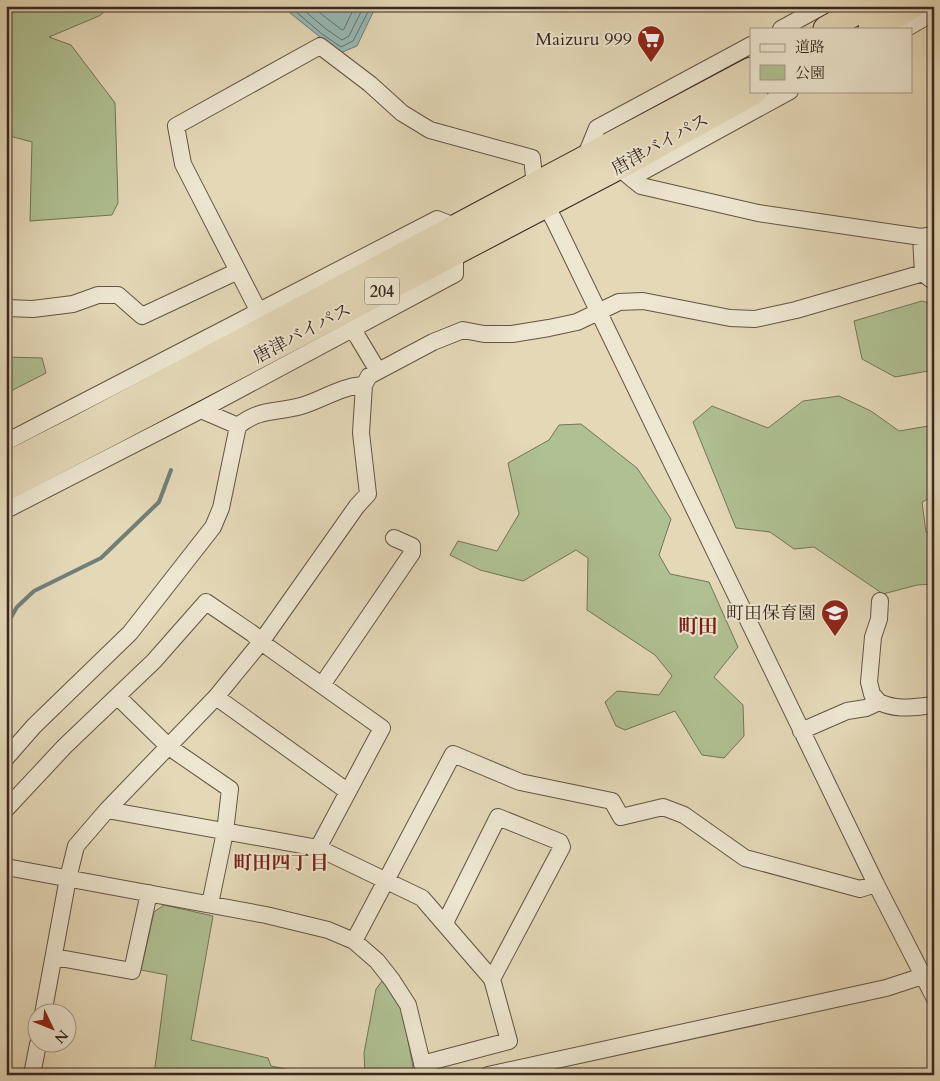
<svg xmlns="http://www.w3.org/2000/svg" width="940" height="1081" font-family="Cardo,'Noto Serif JP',serif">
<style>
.green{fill:#afc092;stroke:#747458}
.water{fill:#97b9b5;stroke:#717f79}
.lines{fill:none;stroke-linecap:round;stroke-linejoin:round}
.shore{stroke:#68706a;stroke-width:1}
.stream{stroke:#717f79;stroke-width:4}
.minor-casing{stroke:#645344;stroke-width:18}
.highway-casing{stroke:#39271e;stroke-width:27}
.minor{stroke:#ede6d0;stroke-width:16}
.highway{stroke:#e4d8b7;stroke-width:25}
.labels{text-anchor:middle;stroke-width:4;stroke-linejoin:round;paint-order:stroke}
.shield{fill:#ede6d0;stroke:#6f6053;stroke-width:1}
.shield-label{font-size:16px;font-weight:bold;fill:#39271e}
.poi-label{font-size:18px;fill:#39271e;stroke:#ede6d0;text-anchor:end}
.street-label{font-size:18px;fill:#39271e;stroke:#ede6d0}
.neighbourhood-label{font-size:19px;font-weight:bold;fill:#7a1f14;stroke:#ede6d0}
.quarter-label{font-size:20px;font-weight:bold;fill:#7a1f14;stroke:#ede6d0}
</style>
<rect width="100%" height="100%" fill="#e4d8b7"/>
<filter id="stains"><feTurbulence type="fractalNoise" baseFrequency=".004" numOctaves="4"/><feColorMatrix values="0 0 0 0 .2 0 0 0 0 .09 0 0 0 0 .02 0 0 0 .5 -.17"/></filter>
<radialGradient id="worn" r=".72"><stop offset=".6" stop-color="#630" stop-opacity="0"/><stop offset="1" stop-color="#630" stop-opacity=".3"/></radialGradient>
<path class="green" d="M 6,6 L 112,6 L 99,16 L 49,37 L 71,45 L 115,103 L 118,203 L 112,215 L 30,221 L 32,142 L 6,135 Z
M 922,301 L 934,304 L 934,370 L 895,377 L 862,359 L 854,321 Z
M 6,357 L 42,358 L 46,373 L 9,392 L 6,391 Z
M 839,396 L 871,411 L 899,431 L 934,425 L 934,496 L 922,502 L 926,532 L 934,534 L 934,584 L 917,585 L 883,594 L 814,547 L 794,549 L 770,532 L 736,528 L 693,422 L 712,406 L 768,428 L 803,401 Z
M 581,424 L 637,468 L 671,519 L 659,555 L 670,574 L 709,582 L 738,647 L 714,677 L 743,705 L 744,736 L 724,758 L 702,755 L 675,711 L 625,730 L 616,726 L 605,702 L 617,691 L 659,695 L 672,676 L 655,655 L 587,610 L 588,558 L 576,550 L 523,581 L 480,570 L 450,555 L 458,541 L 497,551 L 519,514 L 508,463 L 549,440 L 559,425 Z
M 164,905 L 213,916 L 191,1040 L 268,1058 L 271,1066 L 316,1075 L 154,1075 L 167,975 L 141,970 L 154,912 Z
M 383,980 L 402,1009 L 413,1067 L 407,1075 L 365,1075 L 364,1053 L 376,989 Z"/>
<path class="water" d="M 287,6 L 376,6 L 357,46 L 340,53 L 290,13 Z"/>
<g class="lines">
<path class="shore" d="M 292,6 L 294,10 L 322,34 L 341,47 L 353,41 L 371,6
M 299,6 L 326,29 L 342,40 L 349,36 L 364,6
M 311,6 L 342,30 L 344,29 L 355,6"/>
<path class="stream" d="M 6,626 L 17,607 L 34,591 L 101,558 L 159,502 L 171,470"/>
<g class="minor-casing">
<path id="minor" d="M 781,29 L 823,6
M 905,29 L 924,18 L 926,6
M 584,160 L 597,128 L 751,45
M 624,172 L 631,178 L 790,91
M 631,178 L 641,186 L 758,213 L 921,237 L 934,235
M 921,237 L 923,273 L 934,282
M 6,308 L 33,309 L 73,304 L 98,295 L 118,295 L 142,316 L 238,271
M 259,312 L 183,164 L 176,126 L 320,46 L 370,84 L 402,113 L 430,130 L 532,158 L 535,186 L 554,220 L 876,884 L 934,997
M 351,330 L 357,336 L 378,371
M 201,410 L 238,426
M 6,442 L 437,219 L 457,227
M 6,510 L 201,410 L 455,274 L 455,252
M 322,685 L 412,553 L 412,546 L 394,538
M 118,697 L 169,747 L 230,789 L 225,832 L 210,904
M 216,697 L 347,791
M 879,702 L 872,694 L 869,682 L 873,637 L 879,619 L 880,601
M 801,731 L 847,711 L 866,708 L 879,702 C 899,711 912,707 934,705
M 6,758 L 34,726 L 130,633 L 213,527 L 221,508 L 238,426 C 260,408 276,413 301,406 C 322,400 341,386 364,385
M 6,809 L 65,746 L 154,661 L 206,602 L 253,634 L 261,642 L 382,728 L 318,848
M 107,810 L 318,848 L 422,898 L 492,979 L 509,1041 L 422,1064
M 6,867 L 266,915 L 328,930 L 354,941 L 377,961 L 392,980 L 408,1005 L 425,1075
M 445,923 L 498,817 L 560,842 L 562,847 L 492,979
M 354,941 L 453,754 L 520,782 L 612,801 L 621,817 L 663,807 L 684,815 L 745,858 L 860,889 L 876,884
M 54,957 L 132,971 L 149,893
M 43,1014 L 68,878 L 76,846 L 107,810 L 216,697 L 261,642 L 357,506 L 368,494 L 361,433 L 364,385 L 369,376 L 433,342 L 463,330 L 484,334 L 512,334 L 549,328 L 577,322 L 619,302 L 643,301 L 730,318 L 755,319 L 796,310 L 923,273
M 32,1075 L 38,1044
M 488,1075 L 886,988 L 932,973"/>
</g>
<g class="highway-casing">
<path id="highway" d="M 826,29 L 867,6
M 871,29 L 912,6
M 6,465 L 79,428 L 751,70
M 6,488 L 618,167 L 755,91"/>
</g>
<use href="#minor" class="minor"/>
<use href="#highway" class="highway"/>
</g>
<defs>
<g id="supermarket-pin" transform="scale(1.4375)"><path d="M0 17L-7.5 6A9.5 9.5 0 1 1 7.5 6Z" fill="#8f2418" stroke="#ede6d0"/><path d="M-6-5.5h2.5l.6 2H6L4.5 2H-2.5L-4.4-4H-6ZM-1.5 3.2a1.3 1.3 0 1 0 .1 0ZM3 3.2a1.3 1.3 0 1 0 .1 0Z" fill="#fff"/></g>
<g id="school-pin" transform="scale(1.4375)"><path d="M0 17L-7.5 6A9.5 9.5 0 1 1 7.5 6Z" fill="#8f2418" stroke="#ede6d0"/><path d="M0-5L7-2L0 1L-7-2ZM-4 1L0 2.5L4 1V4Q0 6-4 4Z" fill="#fff"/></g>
</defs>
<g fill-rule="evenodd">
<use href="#supermarket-pin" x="651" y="39"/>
<use href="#school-pin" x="835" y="613"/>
</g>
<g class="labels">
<rect class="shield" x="364.5" y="277.5" width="35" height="27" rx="4"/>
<g class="shield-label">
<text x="382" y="297">204</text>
</g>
<g class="poi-label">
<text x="632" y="45">Maizuru 999</text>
<text x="816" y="619">町田保育園</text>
</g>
<g class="street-label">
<text transform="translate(660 144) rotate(-29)" y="6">唐津バイパス</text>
<text transform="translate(302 333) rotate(-28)" y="6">唐津バイパス</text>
</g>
<g class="neighbourhood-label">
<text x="281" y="869">町田四丁目</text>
</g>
<g class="quarter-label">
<text x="698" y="633">町田</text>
</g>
</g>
<rect width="940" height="1081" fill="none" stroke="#e4d8b7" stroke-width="25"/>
<rect x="8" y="8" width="925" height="1066" fill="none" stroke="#39271e" stroke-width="2.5"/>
<rect x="12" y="12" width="915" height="1056" fill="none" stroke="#39271e"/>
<rect x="750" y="28" width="162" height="65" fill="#ede6d0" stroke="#a59a89"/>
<rect x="760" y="44" width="25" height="8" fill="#ede6d0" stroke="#a59a89"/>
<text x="795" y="52" font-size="15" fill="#39271e">道路</text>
<rect x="760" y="65" width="25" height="15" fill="#afc092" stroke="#a59a89"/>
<text x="795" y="78" font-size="15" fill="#39271e">公園</text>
<g transform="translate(52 1028) rotate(133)"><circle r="24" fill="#ede6d0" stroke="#a59a89"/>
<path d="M0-4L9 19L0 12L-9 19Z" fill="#8f2418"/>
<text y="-8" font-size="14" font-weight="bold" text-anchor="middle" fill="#39271e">N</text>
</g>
<rect width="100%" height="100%" filter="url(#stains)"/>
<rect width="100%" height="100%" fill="url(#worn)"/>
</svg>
